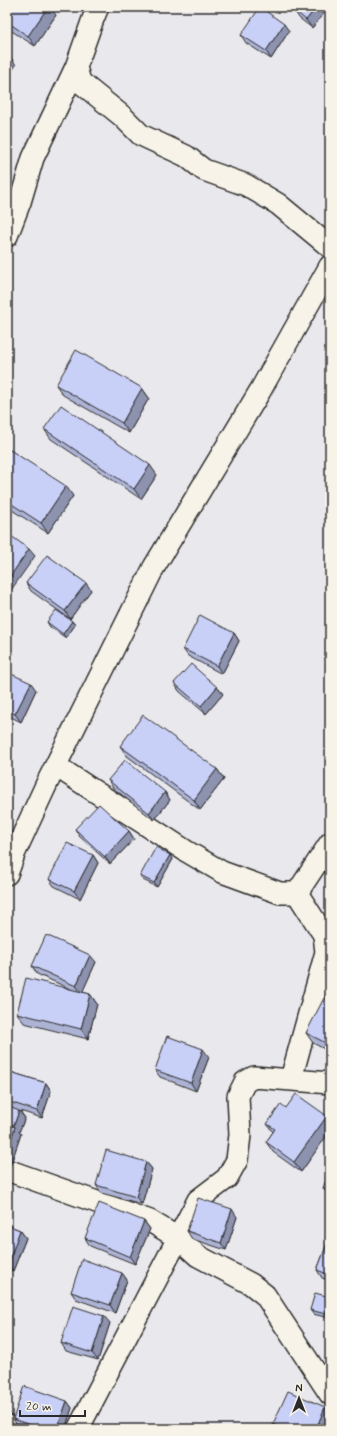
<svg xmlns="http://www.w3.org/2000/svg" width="337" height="1436" font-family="Mynerve,sans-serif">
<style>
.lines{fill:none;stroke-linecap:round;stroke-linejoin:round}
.minor-casing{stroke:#2b2b2b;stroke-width:24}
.minor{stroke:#f7f3e8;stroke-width:21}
.wall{fill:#adb3d5;stroke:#2b2b2b}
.shaded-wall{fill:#8d92ae;stroke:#2b2b2b}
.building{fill:#c9d0f8;stroke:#2b2b2b}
</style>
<rect width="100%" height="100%" fill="#e9e8ed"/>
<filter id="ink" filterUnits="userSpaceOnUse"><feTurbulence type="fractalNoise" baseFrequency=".025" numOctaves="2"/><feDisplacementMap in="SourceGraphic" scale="8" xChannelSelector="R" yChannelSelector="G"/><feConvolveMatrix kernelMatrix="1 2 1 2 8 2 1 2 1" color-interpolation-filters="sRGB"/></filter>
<g filter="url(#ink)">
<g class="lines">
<g class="minor-casing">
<path id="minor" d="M 98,7 L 93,19 L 76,67 L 80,82 L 122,116 L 141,135 L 186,156 L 204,170 L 246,185 L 278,204 L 330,247
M 7,236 L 20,202 L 33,158 L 76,67
M 56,766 L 186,851 L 222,872 L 280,893 L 297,893
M 7,874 L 15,852 L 47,783 L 154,567 L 260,391 L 330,266
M 297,893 L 330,843
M 291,1079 L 326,952 L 324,935 L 297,893
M 7,1170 L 150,1221 L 178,1238 L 198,1256 L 251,1284 L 265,1295 L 330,1394
M 7,1426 L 11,1429
M 78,1429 L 198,1200 L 227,1178 L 237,1160 L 240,1135 L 238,1096 L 245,1082 L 254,1077 L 330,1083"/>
</g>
<use href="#minor" class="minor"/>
</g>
<path class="wall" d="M 7,7 L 56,15 L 35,46 L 7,28 Z
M 296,7 L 329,7 L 312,28 L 299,18 L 294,10 Z
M 330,15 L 330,26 L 326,21 Z
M 289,31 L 271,59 L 246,43 L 241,35 Z
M 56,385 L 142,388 L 149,398 L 129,433 L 63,395 Z
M 44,429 L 157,475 L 141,499 L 51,439 Z
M 7,448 L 73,496 L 48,533 L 7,507 Z
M 26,583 L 91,590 L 70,619 L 31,591 Z
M 72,621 L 75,625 L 66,638 L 50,627 L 47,622 Z
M 234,633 L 239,641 L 222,674 L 188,656 L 183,649 Z
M 7,672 L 36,690 L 21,722 L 7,715 Z
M 174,683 L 217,687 L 223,694 L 206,714 L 179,691 Z
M 120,746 L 217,769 L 224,779 L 200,810 L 127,756 Z
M 108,780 L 165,792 L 170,800 L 154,820 L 113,788 Z
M 75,829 L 129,831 L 134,839 L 110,864 L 80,837 Z
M 93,855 L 98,863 L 80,899 L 54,886 L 49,879 Z
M 170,855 L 173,859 L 157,887 L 143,880 L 140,876 Z
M 96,962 L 82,992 L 90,994 L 97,1004 L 88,1039 L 24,1023 L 17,1013 L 75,991 L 37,974 L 32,966 Z
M 330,1001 L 330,1052 L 313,1043 L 306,1033 Z
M 209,1057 L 196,1091 L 160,1077 L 155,1070 Z
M 7,1071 L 46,1083 L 51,1091 L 42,1118 L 20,1111 L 25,1118 L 19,1132 L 21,1134 L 10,1166 L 7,1164 Z
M 286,1108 L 330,1120 L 330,1131 L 301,1172 L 273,1152 L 266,1142 L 273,1132 L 267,1124 Z
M 146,1162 L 152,1169 L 142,1204 L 101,1193 L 96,1185 Z
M 330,1176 L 330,1194 L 326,1192 L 323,1188 Z
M 237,1217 L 226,1250 L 192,1239 L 187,1231 Z
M 144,1221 L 150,1229 L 135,1264 L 90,1246 L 85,1238 Z
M 7,1225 L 20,1230 L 26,1238 L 13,1271 L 7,1269 Z
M 330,1236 L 330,1281 L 322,1278 L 317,1270 Z
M 122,1273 L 127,1280 L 115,1313 L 76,1299 L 71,1292 Z
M 330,1297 L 330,1312 L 329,1318 L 313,1314 L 310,1310 Z
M 110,1323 L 98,1360 L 66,1351 L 61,1343 Z
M 67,1401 L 72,1408 L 65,1429 L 25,1429 L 18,1427 L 13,1419 Z
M 330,1417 L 324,1429 L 276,1429 L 273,1424 Z"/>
<path class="shaded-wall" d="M 48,7 L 50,7 L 56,15 L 35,46 L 28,36 Z
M 317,7 L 329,7 L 312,28 L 306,20 Z
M 284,24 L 289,31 L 271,59 L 266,51 Z
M 9,55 L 16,65 L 7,78 L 7,57 Z
M 142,388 L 149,398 L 129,433 L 122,423 Z
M 150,465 L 157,475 L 141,499 L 134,489 Z
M 66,486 L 73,496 L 48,533 L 41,523 Z
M 29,549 L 35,556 L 9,593 L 7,590 L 7,581 Z
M 86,583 L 91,590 L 70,619 L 65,611 Z
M 72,621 L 75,625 L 66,638 L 63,634 Z
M 234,633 L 239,641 L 222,674 L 217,666 Z
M 31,683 L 36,690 L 21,722 L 15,714 Z
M 217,687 L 223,694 L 206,714 L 201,706 Z
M 217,769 L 224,779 L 200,810 L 194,800 Z
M 165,792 L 170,800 L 154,820 L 149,813 Z
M 129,831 L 134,839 L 110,864 L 105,857 Z
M 93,855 L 98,863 L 80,899 L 74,891 Z
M 170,855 L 173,859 L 157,887 L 154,883 Z
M 90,955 L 96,962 L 82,993 L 76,986 Z
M 90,994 L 97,1004 L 88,1039 L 81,1029 Z
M 203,1049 L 209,1057 L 196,1091 L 191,1083 Z
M 46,1083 L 51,1091 L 42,1118 L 37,1111 Z
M 19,1111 L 25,1118 L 19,1132 L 21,1134 L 10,1166 L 7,1161 L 7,1151 L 15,1127 L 14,1125 Z
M 327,1116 L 330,1120 L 330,1131 L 301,1172 L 294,1162 Z
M 146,1162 L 152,1169 L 142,1204 L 136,1197 Z
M 232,1209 L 237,1217 L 226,1250 L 221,1243 Z
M 144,1221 L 150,1229 L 135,1264 L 130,1257 Z
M 20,1230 L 26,1238 L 13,1271 L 8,1264 Z
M 122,1273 L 127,1280 L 115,1313 L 110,1305 Z
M 330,1297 L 330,1312 L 329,1318 L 326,1314 Z
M 104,1316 L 110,1323 L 98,1360 L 92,1353 Z
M 67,1401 L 72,1408 L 65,1429 L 57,1429 Z
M 325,1407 L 330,1414 L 330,1417 L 324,1429 L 316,1429 Z"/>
<path class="building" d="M 7,7 L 48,7 L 28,36 L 7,22 Z
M 260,7 L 284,24 L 266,51 L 241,35 Z
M 296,7 L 317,7 L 306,20 L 294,10 Z
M 330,15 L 330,24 L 326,21 Z
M 76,350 L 142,388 L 122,423 L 56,385 Z
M 61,405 L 150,465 L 134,489 L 44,429 Z
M 7,448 L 66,486 L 41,523 L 7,501 Z
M 7,533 L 29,549 L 7,581 Z
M 47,555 L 86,583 L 65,611 L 26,583 Z
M 56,610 L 72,621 L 63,634 L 47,622 Z
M 200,615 L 234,633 L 217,666 L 183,649 Z
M 191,664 L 217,687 L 201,706 L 174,683 Z
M 7,672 L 31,683 L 15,714 L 7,710 Z
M 143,715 L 217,769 L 194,800 L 120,746 Z
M 125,760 L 165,792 L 149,813 L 108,780 Z
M 99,804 L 129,831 L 105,857 L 75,829 Z
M 67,843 L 93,855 L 74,891 L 49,879 Z
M 156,847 L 170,855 L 154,883 L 140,876 Z
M 46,935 L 90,955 L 76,986 L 32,966 Z
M 26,978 L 90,994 L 81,1029 L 17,1013 Z
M 324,998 L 330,1001 L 330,1045 L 306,1033 Z
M 167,1036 L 203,1049 L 191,1083 L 155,1070 Z
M 7,1071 L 46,1083 L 37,1111 L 7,1101 Z
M 296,1094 L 327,1116 L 294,1162 L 266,1142 L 275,1129 L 267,1124 L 281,1104 L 286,1108 Z
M 7,1106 L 19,1111 L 14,1125 L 7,1122 Z
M 7,1124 L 15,1127 L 7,1151 Z
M 106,1150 L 146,1162 L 136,1197 L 96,1185 Z
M 328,1175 L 330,1176 L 330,1191 L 323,1188 Z
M 198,1198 L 232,1209 L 221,1243 L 187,1231 Z
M 99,1203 L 144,1221 L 130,1257 L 85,1238 Z
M 7,1225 L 20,1230 L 8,1264 L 7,1264 Z
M 330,1236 L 330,1275 L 317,1270 Z
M 82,1259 L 122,1273 L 110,1305 L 71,1292 Z
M 315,1293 L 330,1297 L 326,1314 L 310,1310 Z
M 73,1306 L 104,1316 L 92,1353 L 61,1343 Z
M 24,1386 L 67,1401 L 57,1429 L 42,1429 L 13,1419 Z
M 288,1391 L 325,1407 L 316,1429 L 283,1429 L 273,1424 Z"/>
</g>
<rect width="337" height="1436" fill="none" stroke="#f7f3e8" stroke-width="24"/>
<rect x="12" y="12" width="313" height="1412" fill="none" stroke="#2b2b2b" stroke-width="1.5" filter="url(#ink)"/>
<g transform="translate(299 1398)" stroke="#f7f3e8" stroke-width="3" paint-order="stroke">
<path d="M0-3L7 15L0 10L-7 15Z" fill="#2b2b2b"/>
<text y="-6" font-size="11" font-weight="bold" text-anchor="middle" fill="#2b2b2b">N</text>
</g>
<path d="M20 1410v6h65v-6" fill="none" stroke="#2b2b2b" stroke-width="2"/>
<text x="26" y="1410" font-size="12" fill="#2b2b2b" stroke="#f7f3e8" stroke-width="3" paint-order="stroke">20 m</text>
</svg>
